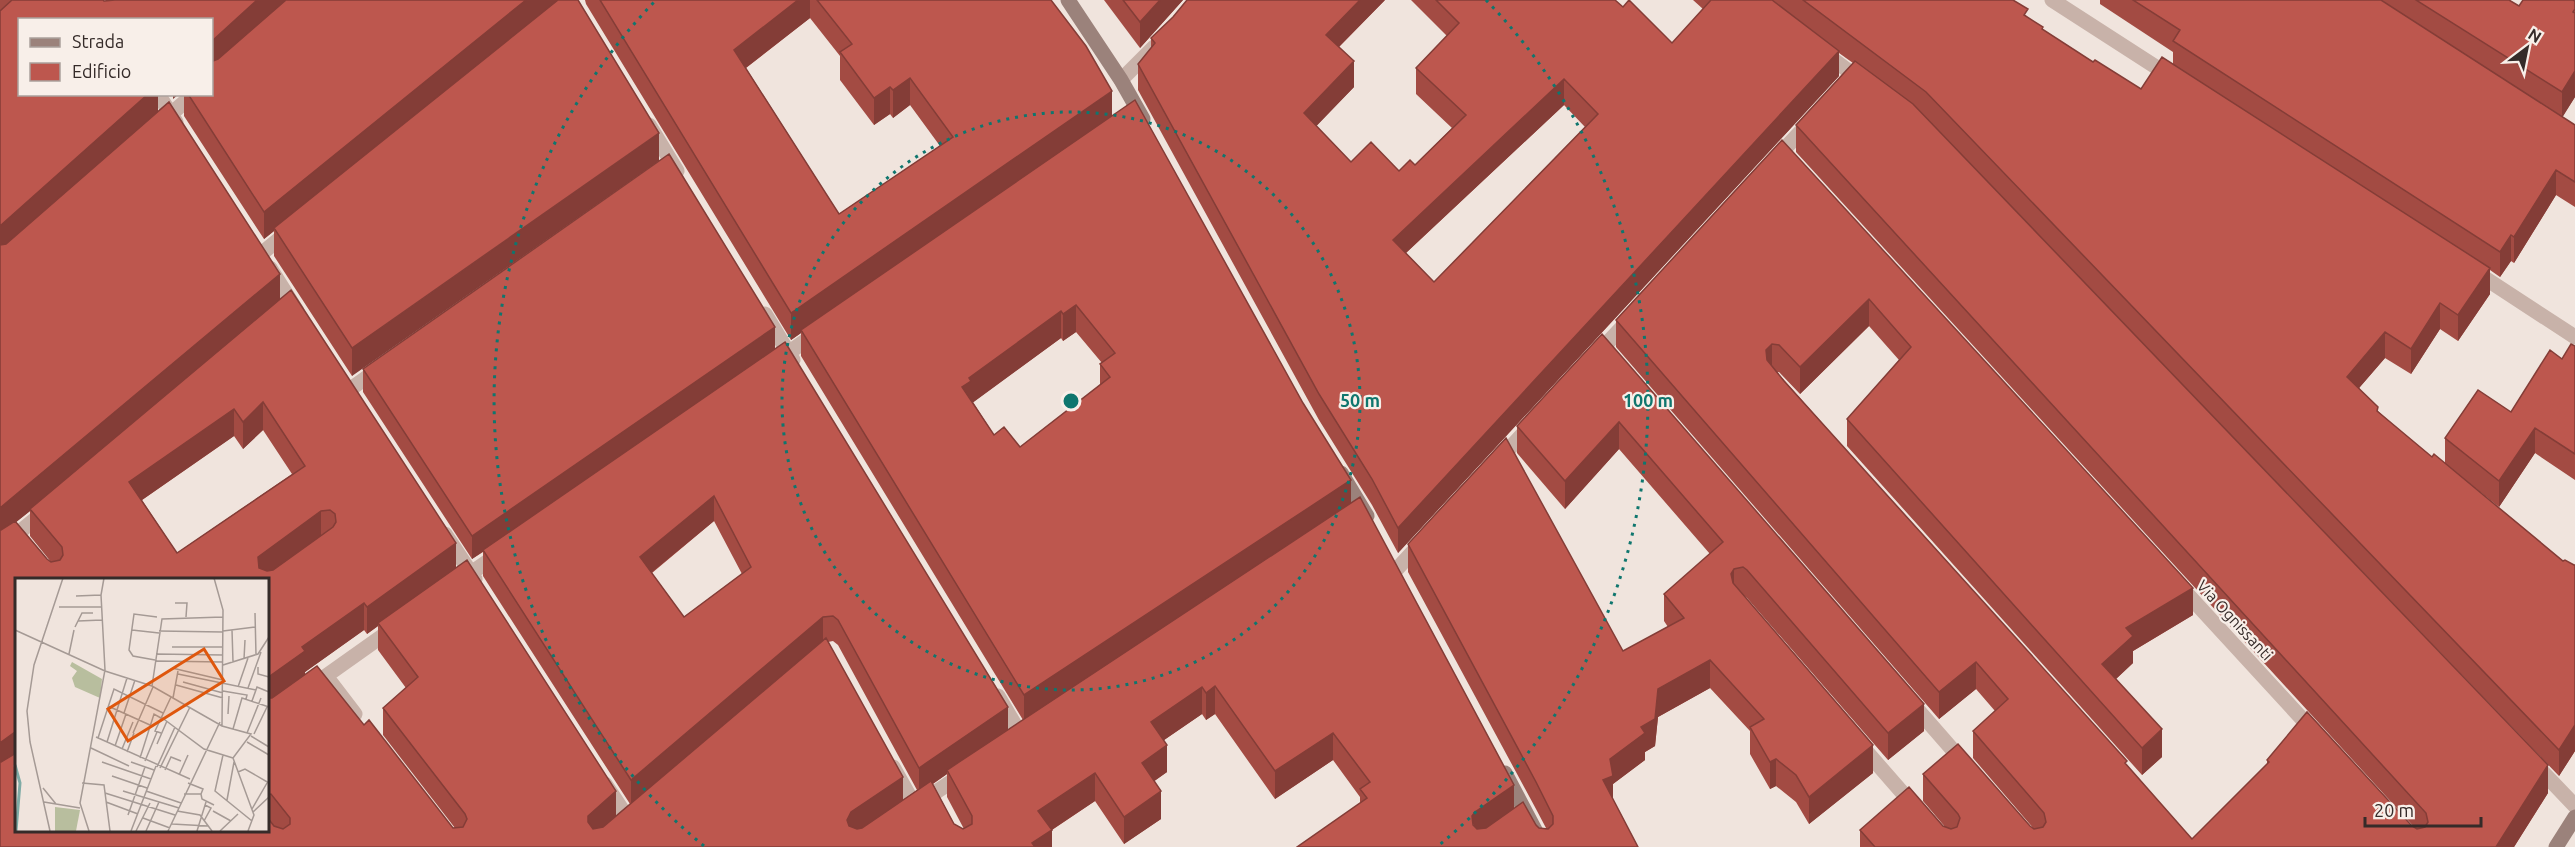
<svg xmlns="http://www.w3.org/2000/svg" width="2575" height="847" font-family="Ubuntu,sans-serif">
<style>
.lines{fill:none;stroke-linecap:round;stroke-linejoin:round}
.street{stroke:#c8b2a9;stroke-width:15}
.secondary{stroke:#9b827b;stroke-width:15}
.wall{fill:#a34b43;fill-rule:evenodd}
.shaded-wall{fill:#843d37}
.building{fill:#bd574e;stroke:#843d37;stroke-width:1.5;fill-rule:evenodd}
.ring{fill:none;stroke:#0f766e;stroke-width:3;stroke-dasharray:3 6}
.labels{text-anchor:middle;stroke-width:4.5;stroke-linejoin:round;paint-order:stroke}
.street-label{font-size:16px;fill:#352b29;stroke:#f8efe9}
.inset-river{fill:none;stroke:#7eaba6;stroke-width:3}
.inset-road{fill:none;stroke:#a59a95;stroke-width:1.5}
.view{fill:#df570d;fill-opacity:0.15;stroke:#df570d;stroke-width:3}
.inset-edge{fill:none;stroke:#352b29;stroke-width:3}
.centre{fill:#0f766e;stroke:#f8efe9;stroke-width:3}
.ring-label{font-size:18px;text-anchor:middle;font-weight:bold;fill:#0f766e;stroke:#f8efe9;stroke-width:4.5;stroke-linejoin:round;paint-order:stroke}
</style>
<rect width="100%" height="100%" fill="#f0e4dd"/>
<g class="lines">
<path class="street" d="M 2052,0 L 2173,78
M 1823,52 L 1862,81
M 1121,80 L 1154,47
M 158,94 L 176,122
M 164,120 L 194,94
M 649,125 L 677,171
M 1774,160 L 1809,123
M 261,254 L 289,231
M 270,268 L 297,311
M 2474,271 L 2575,337
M 765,314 L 793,360
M 1596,355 L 1629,320
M 774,363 L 818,332
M 349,390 L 380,368
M 1498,461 L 1531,425
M 445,534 L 475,579
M 0,548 L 44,512
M 1396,570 L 1420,544
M 458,582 L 500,553
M 2180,586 L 2316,734
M 326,676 L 355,714
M 309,688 L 395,627
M 998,696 L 1021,735
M 1910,701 L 1965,764
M 1859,743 L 1914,806
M 2535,764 L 2575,806
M 893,767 L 915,806
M 605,784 L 629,820
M 921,802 L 963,774"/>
<path class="secondary" d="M 1068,0 L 1121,80 L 1143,119
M 1341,473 L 1367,516
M 1505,773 L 1544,847
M 2556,847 L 2575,817"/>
</g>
<path class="wall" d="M 0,0 L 103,0 L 104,1 L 107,1 L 106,0 L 578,0 L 352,376 L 274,256 L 274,231 L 264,239 L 184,116 L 184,94 L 212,94 L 212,20 L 20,20 L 158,94 L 158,111 L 456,567 L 616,816 L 630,804 L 483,576 L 483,552 L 472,559 L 363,392 L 363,369 L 775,349 L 1008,730 L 1023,720 L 801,356 L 801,333 L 791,340 L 586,4 L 585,0 L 1051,0 L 1112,115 L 1351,503 L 1514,808 L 1539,828 L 1546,828 L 1536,809 L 1408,572 L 1408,544 L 1623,651 L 1668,627 L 1664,621 L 1664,594 L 1710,554 L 1619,449 L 1565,509 L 1517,453 L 1517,426 L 1602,334 L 1924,731 L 1888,760 L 1747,598 L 1743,595 L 1873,773 L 1809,824 L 1796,802 L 1776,786 L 1770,789 L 1750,754 L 1750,731 L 1710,688 L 1658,717 L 1655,746 L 1645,752 L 1645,760 L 1613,784 L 1613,799 L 1638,847 L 1360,803 L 1360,797 L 1333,760 L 1275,799 L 1215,714 L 1206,720 L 1202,714 L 1164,740 L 1167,772 L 1154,781 L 1161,819 L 1124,844 L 1095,801 L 1052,830 L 1052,847 L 0,847 ZM 810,18 L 840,56 L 840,80 L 874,125 L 890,114 L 893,118 L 910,105 L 940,146 L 839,214 L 746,68 ZM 1076,332 L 1102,363 L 1100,364 L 1100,385 L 1020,447 L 994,435 L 973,402 L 1061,338 L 1063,341 ZM 263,430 L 292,474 L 177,553 L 142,500 L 234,436 L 243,449 ZM 30,511 L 30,536 L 51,562 L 47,559 L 16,522 ZM 714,521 L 742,574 L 684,617 L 652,573 ZM 16,580 L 267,580 L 267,831 L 16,831 ZM 378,626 L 378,650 L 406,688 L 383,708 L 383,735 L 455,828 L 453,828 L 364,725 L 305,674 L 305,672 L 364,630 L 367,634 ZM 833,641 L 838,645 L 917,790 L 903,800 L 828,642 ZM 947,774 L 947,797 L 964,829 L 963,829 L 954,824 L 933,784 Z
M 1104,0 L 1183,0 L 1140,48 Z
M 1385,0 L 1339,47 L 1354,87 L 1316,126 L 1351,162 L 1399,171 L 1415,165 L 1452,128 L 1416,94 L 1416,68 L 1447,36 L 1411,0 L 1615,0 L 1623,7 L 1672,43 L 1703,9 L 1693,0 L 2013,0 L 2028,18 L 2043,30 L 2093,62 L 2141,89 L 2173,64 L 2173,52 L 2100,4 L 2100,0 L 2509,0 L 2519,6 L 2575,1 L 2575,97 L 2562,117 L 2575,125 L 2575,207 L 2556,195 L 2514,263 L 2511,261 L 2500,277 L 2490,270 L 2490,294 L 2458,341 L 2440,329 L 2411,374 L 2385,358 L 2359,388 L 2378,411 L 2403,434 L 2432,457 L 2445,463 L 2445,438 L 2511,412 L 2575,346 L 2575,480 L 2535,453 L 2499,507 L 2464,479 L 2563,561 L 2575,565 L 2575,751 L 2559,776 L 1923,115 L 2548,793 L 2514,847 L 1860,847 L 1860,830 L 1943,826 L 1946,828 L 1923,801 L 1923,774 L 2034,829 L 1973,758 L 1973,731 L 1995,711 L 1976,689 L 1939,719 L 1616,347 L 1616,320 L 1782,140 L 2193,615 L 2133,651 L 2133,663 L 2116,679 L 2162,757 L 2142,775 L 1847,446 L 1847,419 L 1899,360 L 1869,326 L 1800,394 L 1779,372 L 1777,372 L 2192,839 L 2267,765 L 2267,760 L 2415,828 L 1796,152 L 1796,125 L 1853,63 L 1839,53 L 1839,76 L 1398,553 L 1372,505 L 1319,420 L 1138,90 L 1138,64 L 1151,48 L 1151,38 ZM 1564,105 L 1585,127 L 1434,282 L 1406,253 Z"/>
<path class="shaded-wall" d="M 257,0 L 288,0 L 212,68 L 212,41 Z
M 526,0 L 559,0 L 274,228 L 274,231 L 264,239 L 264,212 Z
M 798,0 L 810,0 L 810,18 L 734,77 L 734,50 Z
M 1160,0 L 1183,0 L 1140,48 L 1140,22 Z
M 1360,0 L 1385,0 L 1326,60 L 1326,35 Z
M 1839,51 L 1839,76 L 1398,553 L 1398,528 Z
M 1354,61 L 1354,87 L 1304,139 L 1304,113 Z
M 2575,71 L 2575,97 L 2562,118 L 2562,92 Z
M 910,78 L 910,105 L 893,118 L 893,90 Z
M 1564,79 L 1564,105 L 1393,265 L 1393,240 Z
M 890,87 L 890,114 L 874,125 L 874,98 Z
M 1112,91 L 1112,119 L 801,330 L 801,333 L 791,340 L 791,313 Z
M 148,94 L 158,94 L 158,112 L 0,253 L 0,226 Z
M 173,94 L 179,94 L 173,99 Z
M 659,133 L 659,161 L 352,376 L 352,348 Z
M 2556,170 L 2556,195 L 2514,263 L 2514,237 Z
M 2511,235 L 2511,261 L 2500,277 L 2500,252 Z
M 2490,268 L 2490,294 L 2458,341 L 2458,315 Z
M 280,274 L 280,301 L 30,509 L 30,511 L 0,535 L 0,508 Z
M 1869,299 L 1869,326 L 1800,394 L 1800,367 Z
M 2440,303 L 2440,329 L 2411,374 L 2411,349 Z
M 1076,305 L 1076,332 L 1063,341 L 1063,314 Z
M 1061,311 L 1061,338 L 971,404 L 962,387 L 969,378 Z
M 775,327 L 775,351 L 472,559 L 472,536 Z
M 2385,332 L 2385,358 L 2347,402 L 2347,377 Z
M 1772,344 L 1772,372 L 1766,377 L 1766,350 Z
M 263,402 L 263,430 L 243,449 L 243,422 Z
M 234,409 L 234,436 L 129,509 L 129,482 Z
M 1619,422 L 1619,449 L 1565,509 L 1565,481 Z
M 2535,428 L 2535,453 L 2499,507 L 2499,481 Z
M 1351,480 L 1351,507 L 1024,721 L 1024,695 Z
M 714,496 L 714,521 L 640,582 L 640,557 Z
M 321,511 L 321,538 L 258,580 L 258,557 Z
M 456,543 L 456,571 L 378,623 L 378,626 L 367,634 L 367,607 Z
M 1734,569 L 1734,596 L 1731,574 Z
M 2193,588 L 2193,615 L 2133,651 L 2133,663 L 2102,692 L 2102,664 L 2126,628 Z
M 364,603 L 364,630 L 305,672 L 305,678 L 267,705 L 267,678 L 302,647 Z
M 823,617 L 823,642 L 631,805 L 631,780 Z
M 1710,660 L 1710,688 L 1658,717 L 1655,746 L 1645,752 L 1645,760 L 1613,784 L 1613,803 L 1603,780 L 1610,759 L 1641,727 L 1658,689 Z
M 1976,662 L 1976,689 L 1939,719 L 1939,692 Z
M 1215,686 L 1215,714 L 1206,720 L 1206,693 Z
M 1202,687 L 1202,714 L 1151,749 L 1151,722 Z
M 1924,704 L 1924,731 L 1888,760 L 1888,733 Z
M 1008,707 L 1008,732 L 947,770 L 947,774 L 919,793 L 919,768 Z
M 2575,725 L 2575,751 L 2559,776 L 2559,750 Z
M 2162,729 L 2162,757 L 2142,775 L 2142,748 Z
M 15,732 L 15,759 L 0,770 L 0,743 Z
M 1333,733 L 1333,760 L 1275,799 L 1275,771 Z
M 1167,745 L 1167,772 L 1142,790 L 1142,763 Z
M 1873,745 L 1873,773 L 1809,824 L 1809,797 Z
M 1776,759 L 1776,786 L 1770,789 L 1770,762 Z
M 2548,765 L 2548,793 L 2514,847 L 2496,847 Z
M 1095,773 L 1095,801 L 1038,839 L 1038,811 Z
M 903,777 L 903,804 L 847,847 L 847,820 L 851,812 Z
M 1514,785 L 1514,812 L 1475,839 L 1472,816 L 1475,812 Z
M 616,791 L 616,818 L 588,847 L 588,816 Z
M 1161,791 L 1161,819 L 1124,844 L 1124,817 Z
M 1052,830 L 1052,847 L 1032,847 L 1032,843 Z"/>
<path class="building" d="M 12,0 L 103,0 L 104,1 L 115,0 L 257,0 L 212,41 L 212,20 L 20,20 L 20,94 L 148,94 L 0,226 L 0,11 Z
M 286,0 L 526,0 L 264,212 L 188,94 L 212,94 L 212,61 L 213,61 L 218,59 Z
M 558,0 L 578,0 L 659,133 L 352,348 L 274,228 Z
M 600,0 L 798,0 L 734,50 L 839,214 L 953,137 L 910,78 L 893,90 L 890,87 L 874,98 L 840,52 L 852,44 L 817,0 L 1051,0 L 1086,46 L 1112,91 L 791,313 Z
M 1123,0 L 1160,0 L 1140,22 Z
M 1187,0 L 1360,0 L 1326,35 L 1354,61 L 1304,113 L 1351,162 L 1371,142 L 1399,171 L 1410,160 L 1415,165 L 1466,115 L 1416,68 L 1459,23 L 1436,0 L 1615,0 L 1623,7 L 1629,0 L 1672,43 L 1711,0 L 1772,0 L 1839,51 L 1398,528 L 1372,479 L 1319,394 L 1138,64 L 1155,43 L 1151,38 L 1173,17 ZM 1564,79 L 1598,114 L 1434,282 L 1393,240 Z
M 1803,0 L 2013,0 L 2028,9 L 2024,15 L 2043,27 L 2042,29 L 2093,62 L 2095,60 L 2141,89 L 2162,57 L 2490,268 L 2458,315 L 2440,303 L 2411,349 L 2385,332 L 2347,377 L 2378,407 L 2377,411 L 2432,457 L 2434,454 L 2563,561 L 2565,560 L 2574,565 L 2575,565 L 2575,725 L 2559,750 L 1926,92 Z
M 2133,0 L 2381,0 L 2575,125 L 2575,182 L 2556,170 L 2514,237 L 2511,235 L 2500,252 L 2173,41 L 2180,30 Z
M 2416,0 L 2509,0 L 2519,6 L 2523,0 L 2573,0 L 2575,1 L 2575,9 L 2573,12 L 2575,13 L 2575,71 L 2562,92 Z
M 1855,61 L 1913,104 L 2548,765 L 2496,847 L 1875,847 L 1860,830 L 1909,787 L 1943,826 L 1951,829 L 1957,827 L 1960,818 L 1958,814 L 1923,774 L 1958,744 L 2030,826 L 2034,829 L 2043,827 L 2046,822 L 2044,813 L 1973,731 L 2008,699 L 1976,662 L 1939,692 L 1616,320 L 1782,140 L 2193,588 L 2126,628 L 2133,636 L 2102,664 L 2162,729 L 2142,748 L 1847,419 L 1911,347 L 1869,299 L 1800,367 L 1779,345 L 1772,344 L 1766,350 L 1767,360 L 1784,381 L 2127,761 L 2125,763 L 2192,839 L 2269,762 L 2267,760 L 2307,712 L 2412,826 L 2417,829 L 2425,827 L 2428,822 L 2426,813 L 1796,125 Z
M 1135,100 L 1303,403 L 1351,480 L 1024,695 L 801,330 ZM 1076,305 L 1115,353 L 1100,364 L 1110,377 L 1020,447 L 1004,427 L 994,435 L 962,387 L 971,381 L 969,378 L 1061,311 L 1063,314 Z
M 169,102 L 280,274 L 0,508 L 0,245 L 6,244 Z
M 669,154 L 775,327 L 472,536 L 363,369 Z
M 291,290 L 456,543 L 367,607 L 364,603 L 302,647 L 305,651 L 267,678 L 267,580 L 16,580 L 16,732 L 15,732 L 0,743 L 0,530 L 1,530 L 15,521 L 47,559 L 51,562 L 60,560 L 63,555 L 62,547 L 30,509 ZM 263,402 L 305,466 L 177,553 L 129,482 L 234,409 L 243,422 ZM 330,510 L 335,514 L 336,522 L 333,527 L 273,570 L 267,571 L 259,568 L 258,557 L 321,511 Z
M 1602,334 L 1924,704 L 1888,733 L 1747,570 L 1743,567 L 1734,569 L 1731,574 L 1733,583 L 1873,745 L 1809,797 L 1796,775 L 1776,759 L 1770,762 L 1750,727 L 1764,719 L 1710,660 L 1658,689 L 1655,719 L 1641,727 L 1645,733 L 1610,759 L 1613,776 L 1603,780 L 1638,847 L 1297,847 L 1367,798 L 1360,789 L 1370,782 L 1333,733 L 1275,771 L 1215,686 L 1206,693 L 1202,687 L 1151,722 L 1167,745 L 1142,763 L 1161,791 L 1124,817 L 1095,773 L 1038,811 L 1052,830 L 1032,843 L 1035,847 L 0,847 L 0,762 L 1,762 L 16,753 L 16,831 L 267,831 L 267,817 L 274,826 L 283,829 L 290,824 L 290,818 L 271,794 L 267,795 L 267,698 L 272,698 L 317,666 L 364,725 L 369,720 L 453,828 L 463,827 L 467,819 L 465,814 L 383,708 L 418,677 L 378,623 L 467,560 L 616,791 L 588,816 L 588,822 L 593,829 L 603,827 L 826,638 L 903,777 L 851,812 L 847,820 L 849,826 L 857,829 L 862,828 L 931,781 L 954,824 L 963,829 L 972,824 L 972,816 L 947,770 L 1360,497 L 1514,785 L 1475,812 L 1472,816 L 1473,825 L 1477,829 L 1486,828 L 1523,802 L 1536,825 L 1539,828 L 1548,829 L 1553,824 L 1553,816 L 1536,782 L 1408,544 L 1506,438 L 1623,651 L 1684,618 L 1664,594 L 1723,542 L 1619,422 L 1565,481 L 1517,426 Z
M 785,342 L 1008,707 L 919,768 L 838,620 L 833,616 L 823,617 L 631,780 L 483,550 ZM 714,496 L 751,567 L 684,617 L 640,557 Z
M 2571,344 L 2575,346 L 2575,454 L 2535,428 L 2499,481 L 2445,438 L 2478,390 L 2511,412 L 2550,350 L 2562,359 Z"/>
<g class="ring">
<circle cx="1071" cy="401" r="289"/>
<path d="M704 846A577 577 0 0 1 656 0M1486 0A577 577 0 0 1 1438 846"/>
</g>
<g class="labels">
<g class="street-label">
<text transform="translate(2235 620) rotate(47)" y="6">Via Ognissanti</text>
</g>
</g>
<g transform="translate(15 578)">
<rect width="254" height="254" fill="#f0e4dd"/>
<path d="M 57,84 L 87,101 L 85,120 L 60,109 L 57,100 L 62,93 L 55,88 Z" fill="#b8be9e"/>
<path d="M 40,229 L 65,232 L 61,253 L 40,253 Z" fill="#b8be9e"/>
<path class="inset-river" d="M 0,187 L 5,205 L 1,253"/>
<path class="inset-road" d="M 199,0 L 208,32 L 207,148M 61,18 L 86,17M 160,25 L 172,25 L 171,39M 44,29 L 86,29M 240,35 L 241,77M 63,43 L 87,42M 60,49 L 67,35 L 78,35M 0,52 L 90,93 L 137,108 L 207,148 L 236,156 L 218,180M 117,52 L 144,55M 217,52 L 218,84M 144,53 L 208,54M 208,53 L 240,49M 157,69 L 208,69M 54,76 L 59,52M 141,76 L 208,77M 229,81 L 230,62M 140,82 L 118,78 L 114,72 L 119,36 L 142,39M 140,83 L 208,84M 208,87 L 243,76 L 254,59M 243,89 L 243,96 L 254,99M 157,90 L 208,102M 163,96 L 241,112M 168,104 L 208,115M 161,107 L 208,120M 137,108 L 147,41 L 208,39M 223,109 L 233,80M 233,110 L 246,74M 208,113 L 232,117 L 231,121M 158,120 L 163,93M 237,123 L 242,109 L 254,114M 93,128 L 135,147M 109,135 L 120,102M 213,136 L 214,118M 146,139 L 189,171 L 218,180M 218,151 L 227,120 L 254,129M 118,155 L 138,109M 146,155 L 140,153 L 156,119M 232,155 L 246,120M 239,156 L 252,129M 236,158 L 254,169M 81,159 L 175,201M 83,160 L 99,111 L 148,135M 92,164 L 112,100M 232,164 L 254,177M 142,166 L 152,143M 100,168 L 111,136M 76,170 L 114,188M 107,171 L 118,144M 112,174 L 119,155M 208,177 L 200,213 L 237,243M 125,180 L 139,136 L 146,140M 218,180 L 239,237 L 233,253M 130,183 L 142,154M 87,184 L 136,201M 116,184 L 139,192M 142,189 L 160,149M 145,190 L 175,129M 150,192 L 156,179 L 166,183M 223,194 L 230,191 L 254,205M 164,197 L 173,177M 97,198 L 132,210M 67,205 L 89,207 L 95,253M 173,205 L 188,211 L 186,216M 28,210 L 41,226M 108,213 L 164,230M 131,213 L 166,225M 90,215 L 160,237M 169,216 L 186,216 L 187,221 L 199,227M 212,222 L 219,184M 29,224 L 65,230M 91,224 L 123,236M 237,231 L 252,205M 162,233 L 185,237 L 197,253M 198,233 L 216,243M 238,234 L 254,219M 113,237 L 130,189M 128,240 L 155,250M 189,243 L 196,230 L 190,227M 157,246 L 193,248M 35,253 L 15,164 L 12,133 L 19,87 L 48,0M 74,253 L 65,225 L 90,92 L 86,17 L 89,0M 116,253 L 141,188M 121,253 L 135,225M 131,253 L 144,224M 153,253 L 205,144M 182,253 L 191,224M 205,253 L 223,236"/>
<path class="view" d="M 189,71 L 209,103 L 113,163 L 93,131 Z"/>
<rect width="254" height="254" class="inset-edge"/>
</g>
<circle cx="1071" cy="401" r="9" class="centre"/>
<g class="ring-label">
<text x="1360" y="407">50 m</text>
<text x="1648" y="407">100 m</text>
</g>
<rect x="18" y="18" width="195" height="78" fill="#f8efe9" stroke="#aaa19c" stroke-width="1.5"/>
<rect x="30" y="38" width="30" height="9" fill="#9b827b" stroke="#aaa19c" stroke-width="1.5"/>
<text x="72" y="48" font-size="18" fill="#352b29">Strada</text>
<rect x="30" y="63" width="30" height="18" fill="#bd574e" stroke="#aaa19c" stroke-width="1.5"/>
<text x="72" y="78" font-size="18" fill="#352b29">Edificio</text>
<g transform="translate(2527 48) rotate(32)" stroke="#f8efe9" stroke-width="4.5" paint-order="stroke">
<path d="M0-4.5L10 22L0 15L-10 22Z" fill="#352b29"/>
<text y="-9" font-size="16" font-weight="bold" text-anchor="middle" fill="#352b29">N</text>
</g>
<path d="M2365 817v9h116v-9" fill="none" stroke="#352b29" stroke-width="3"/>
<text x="2374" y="817" font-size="18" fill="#352b29" stroke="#f8efe9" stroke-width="4.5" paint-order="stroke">20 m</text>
</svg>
